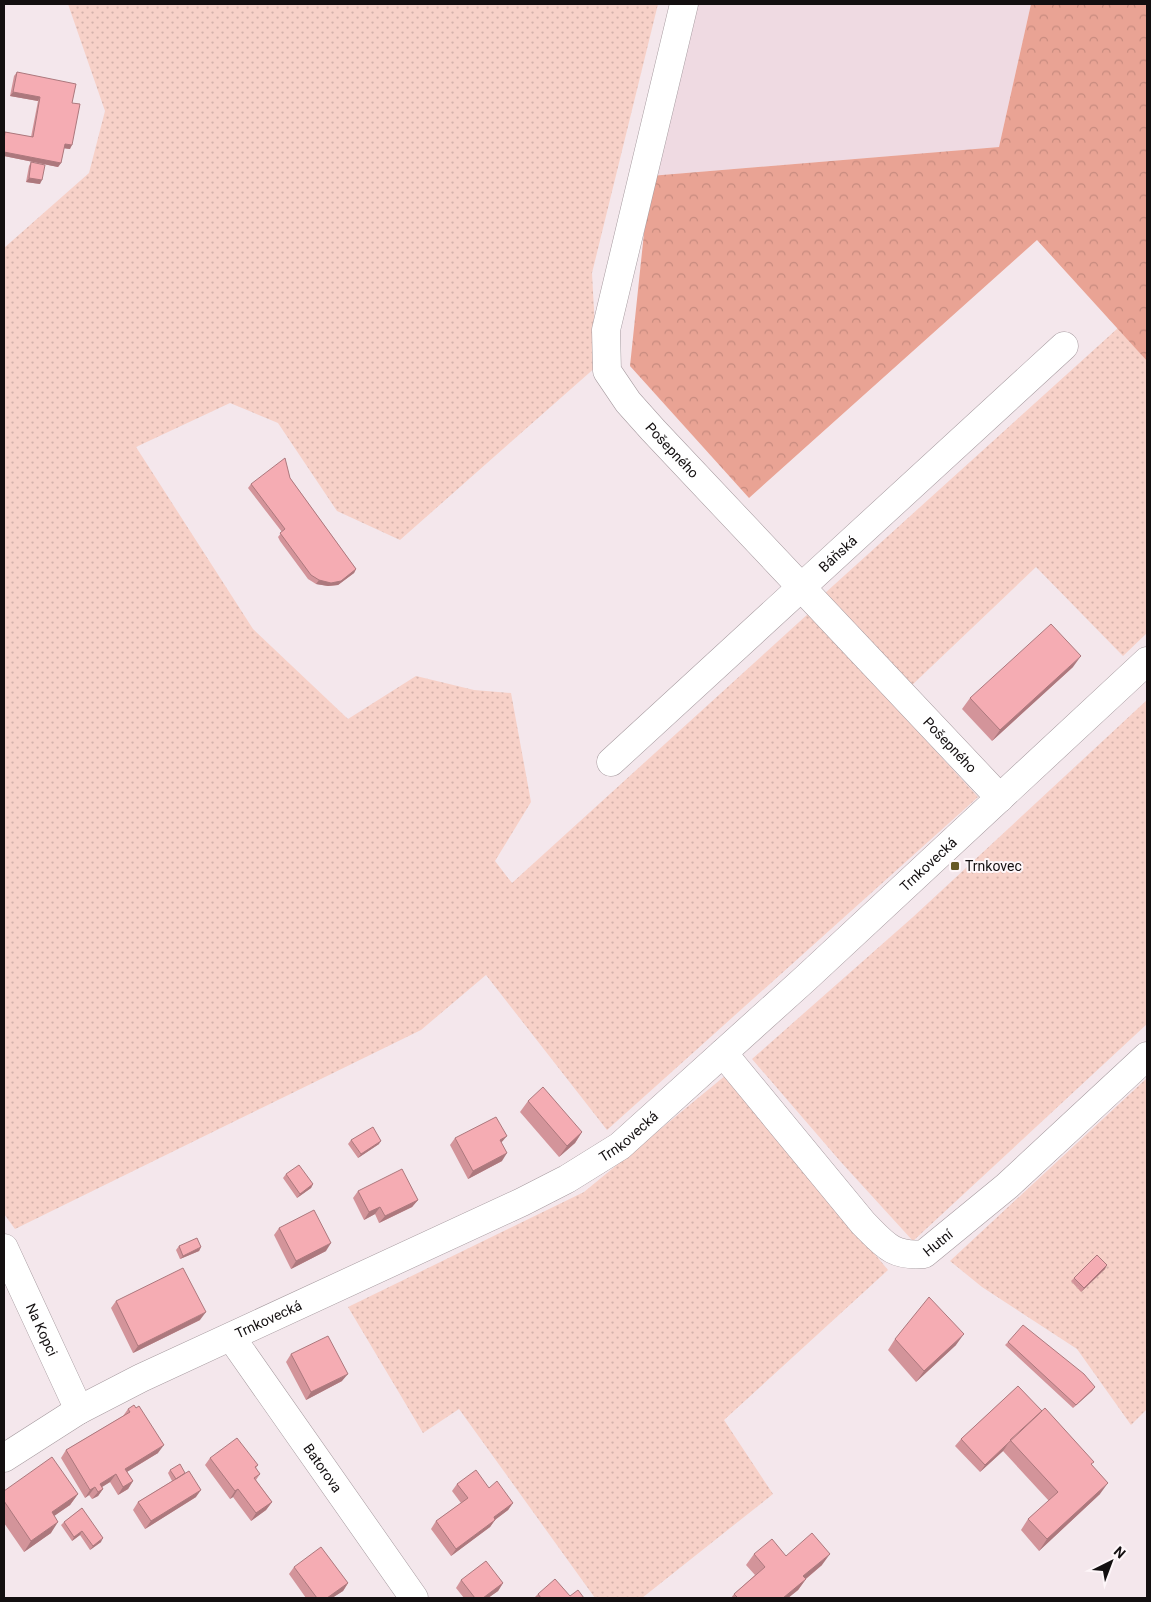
<svg xmlns="http://www.w3.org/2000/svg" width="1151" height="1602" font-family="Roboto,sans-serif">
<style>
.built{fill:#efdae2}
.grass{fill:url(#grass-dots)}
.forest{fill:url(#forest-crowns)}
.lines{fill:none;stroke-linecap:round;stroke-linejoin:round}
.minor-casing{stroke:#a69a9f;stroke-width:29}
.minor{stroke:#fff;stroke-width:28}
.wall{fill:#d3949a}
.shaded-wall{fill:#ac787d}
.building{fill:#f5acb3;stroke:#ac787d}
.poi-dot{fill:#675825;stroke:#fef6f9;stroke-width:2}
.labels{text-anchor:middle;stroke-width:4;stroke-linejoin:round;paint-order:stroke}
.street-label{font-size:14px;fill:#130f10;stroke:#fef6f9}
.poi-label{font-size:14px;fill:#130f10;stroke:#fef6f9;text-anchor:start}
</style>
<defs>
<pattern id="grass-dots" width="8" height="8" patternUnits="userSpaceOnUse" patternTransform="scale(1.25)"><rect width="8" height="8" fill="#f7d1c8"/><path d="M2 2h.1M6 6h.1" fill="none" stroke="#d3b2ab" stroke-width="1.8" stroke-linecap="round"/></pattern>
<pattern id="forest-crowns" width="20" height="18" patternUnits="userSpaceOnUse" patternTransform="scale(1.25)"><rect width="20" height="18" fill="#e9a394"/><path d="M2 6a3 3 0 1 1 6 0M12 15a3 3 0 1 1 6 0" fill="none" stroke="#c78b7f"/></pattern>
</defs>
<rect width="100%" height="100%" fill="#f4e7ec"/>
<path class="built" d="M 690,4 L 1031,4 L 999,147 L 650,176 Z"/>
<path class="grass" d="M 68,4 L 658,4 L 592,273 L 597,366 L 400,540 L 337,511 L 278,423 L 230,403 L 136,447 L 253,629 L 348,719 L 416,676 L 474,690 L 511,693 L 531,802 L 495,861 L 512,883 L 809,613 L 978,797 L 607,1130 L 486,975 L 421,1030 L 15,1229 L 4,1214 L 4,248 L 89,173 L 105,111 Z
M 1118,328 L 1147,361 L 1147,633 L 1123,656 L 1036,567 L 910,687 L 824,594 Z
M 1147,700 L 1147,1024 L 913,1241 L 840,1161 L 752,1059 L 913,917 Z
M 726,1075 L 888,1270 L 724,1420 L 773,1494 L 642,1598 L 595,1598 L 459,1409 L 423,1433 L 348,1307 L 584,1192 Z
M 1147,1078 L 1147,1409 L 1131,1425 L 1077,1349 L 982,1287 L 950,1261 Z"/>
<path class="forest" d="M 1031,4 L 1147,4 L 1147,361 L 1037,240 L 749,498 L 630,366 L 650,176 L 999,147 Z"/>
<g class="lines">
<g class="minor-casing">
<g id="minor">
<path id="s1" d="M 684,4 L 606,330 L 607,371 L 628,402 L 653,430 L 1000,798"/>
<path id="s2" d="M 611,762 L 1064,346"/>
<path id="s3" d="M 723,1053 L 863,1223 C 884,1244 892,1257 924,1254 L 1007,1186 L 1147,1056"/>
<path id="s4" d="M 4,1248 L 79,1410"/>
<path id="s5" d="M 231,1337 L 414,1598"/>
<path id="s6" d="M 4,1458 L 79,1410 L 141,1378 L 522,1202 L 567,1179 L 620,1146 L 806,978 L 1147,661"/>
</g>
</g>
<use href="#minor" class="minor"/>
</g>
<path class="wall" d="M 17,72 L 72,103 L 70,149 L 64,148 L 61,163 L 58,167 L 4,156 L 4,134 L 5,132 L 31,137 L 38,101 L 10,96 L 14,76 Z
M 31,162 L 40,184 L 26,182 L 29,166 Z
M 290,478 L 356,569 L 354,573 L 338,585 L 328,586 L 316,584 L 308,579 L 280,541 L 278,537 L 282,532 L 248,488 L 251,484 Z
M 1073,667 L 992,741 L 962,709 L 970,698 Z
M 528,1101 L 582,1132 L 575,1143 L 559,1157 L 520,1112 Z
M 455,1138 L 502,1143 L 502,1161 L 468,1179 L 450,1145 Z
M 351,1140 L 379,1144 L 358,1158 L 348,1144 Z
M 286,1174 L 313,1184 L 311,1188 L 297,1198 L 283,1178 Z
M 358,1191 L 418,1200 L 412,1207 L 379,1223 L 375,1214 L 364,1220 L 353,1198 Z
M 279,1228 L 326,1251 L 291,1269 L 274,1235 Z
M 179,1246 L 201,1247 L 199,1251 L 180,1259 L 176,1250 Z
M 1105,1269 L 1081,1292 L 1071,1281 L 1074,1278 Z
M 116,1301 L 200,1320 L 133,1353 L 111,1308 Z
M 895,1339 L 956,1345 L 916,1382 L 888,1350 Z
M 1008,1342 L 1095,1387 L 1092,1391 L 1073,1408 L 1005,1345 Z
M 291,1354 L 342,1381 L 306,1400 L 286,1362 Z
M 1018,1386 L 1091,1465 L 1100,1494 L 1039,1551 L 1021,1530 L 1028,1519 L 1049,1501 L 1003,1451 L 980,1472 L 955,1446 L 961,1439 Z
M 128,1409 L 158,1453 L 127,1472 L 133,1481 L 128,1489 L 118,1495 L 110,1482 L 102,1487 L 103,1489 L 98,1496 L 92,1499 L 89,1495 L 85,1498 L 61,1458 L 66,1450 L 123,1416 Z
M 210,1458 L 258,1465 L 256,1468 L 260,1474 L 256,1480 L 272,1502 L 266,1510 L 251,1521 L 233,1497 L 230,1499 L 205,1465 Z
M 170,1470 L 196,1497 L 145,1529 L 133,1510 L 138,1502 L 172,1481 L 168,1473 Z
M 457,1484 L 489,1488 L 513,1503 L 508,1510 L 495,1520 L 490,1527 L 451,1556 L 431,1529 L 436,1521 L 461,1503 L 452,1491 Z
M 4,1491 L 78,1494 L 70,1505 L 54,1516 L 51,1533 L 24,1552 L 4,1523 Z
M 82,1508 L 101,1542 L 90,1550 L 80,1535 L 72,1541 L 61,1525 L 64,1522 Z
M 754,1554 L 786,1556 L 822,1565 L 806,1579 L 798,1590 L 788,1598 L 731,1598 L 734,1594 L 755,1575 L 746,1565 Z
M 294,1567 L 348,1583 L 343,1591 L 332,1598 L 306,1598 L 289,1574 Z
M 461,1580 L 503,1583 L 498,1591 L 488,1598 L 464,1598 L 456,1588 Z
M 538,1594 L 570,1596 L 584,1598 L 534,1598 Z"/>
<path class="shaded-wall" d="M 13,92 L 40,97 L 38,101 L 10,96 Z
M 65,144 L 72,145 L 70,149 L 62,148 Z
M 4,152 L 61,163 L 58,167 L 4,156 Z
M 29,178 L 42,180 L 40,184 L 26,182 Z
M 356,569 L 354,573 L 338,585 L 328,586 L 316,584 L 319,580 Z
M 1081,656 L 1073,667 L 992,741 L 1000,730 Z
M 582,1132 L 575,1143 L 559,1157 L 567,1146 Z
M 507,1136 L 501,1143 L 500,1140 Z
M 381,1141 L 379,1144 L 358,1158 L 361,1154 Z
M 507,1153 L 502,1161 L 468,1179 L 473,1171 Z
M 313,1184 L 311,1188 L 297,1198 L 300,1194 Z
M 418,1200 L 412,1207 L 379,1223 L 385,1216 Z
M 380,1207 L 375,1214 L 364,1220 L 369,1212 Z
M 331,1243 L 326,1251 L 291,1269 L 296,1261 Z
M 201,1247 L 199,1251 L 180,1259 L 183,1256 Z
M 1107,1265 L 1105,1269 L 1081,1292 L 1084,1288 Z
M 206,1312 L 200,1320 L 133,1353 L 138,1346 Z
M 964,1334 L 956,1345 L 916,1382 L 924,1371 Z
M 348,1374 L 342,1381 L 306,1400 L 311,1392 Z
M 1095,1387 L 1092,1391 L 1073,1408 L 1076,1405 Z
M 1008,1444 L 1003,1451 L 980,1472 L 985,1465 Z
M 164,1445 L 158,1453 L 120,1476 L 125,1469 Z
M 116,1474 L 110,1482 L 97,1490 L 100,1484 Z
M 133,1481 L 128,1489 L 118,1495 L 123,1487 Z
M 1108,1483 L 1100,1494 L 1039,1551 L 1047,1539 Z
M 95,1487 L 89,1495 L 85,1498 L 90,1490 Z
M 103,1489 L 98,1496 L 92,1499 L 98,1492 Z
M 238,1489 L 233,1497 L 230,1499 L 235,1491 Z
M 201,1490 L 196,1497 L 145,1529 L 151,1521 Z
M 78,1494 L 70,1505 L 44,1523 L 52,1512 Z
M 272,1502 L 266,1510 L 251,1521 L 256,1513 Z
M 513,1503 L 508,1510 L 488,1525 L 494,1517 Z
M 495,1520 L 490,1527 L 451,1556 L 456,1549 Z
M 58,1522 L 51,1533 L 24,1552 L 31,1541 Z
M 82,1531 L 80,1535 L 72,1541 L 74,1537 Z
M 103,1538 L 101,1542 L 90,1550 L 93,1546 Z
M 830,1554 L 822,1565 L 796,1587 L 803,1576 Z
M 806,1579 L 798,1590 L 788,1598 L 783,1598 Z
M 348,1583 L 343,1591 L 332,1598 L 327,1598 Z
M 503,1583 L 498,1591 L 488,1598 L 483,1598 Z"/>
<path class="building" d="M 17,72 L 76,84 L 72,103 L 80,104 L 72,145 L 65,144 L 61,163 L 4,152 L 4,140 L 5,132 L 33,137 L 40,97 L 13,92 Z
M 31,162 L 45,165 L 42,180 L 29,178 Z
M 285,458 L 290,478 L 356,569 L 341,581 L 331,583 L 319,580 L 311,575 L 283,537 L 280,533 L 285,529 L 251,484 Z
M 1051,624 L 1081,656 L 1000,730 L 970,698 Z
M 543,1087 L 582,1132 L 567,1146 L 528,1101 Z
M 496,1117 L 507,1136 L 500,1140 L 507,1153 L 473,1171 L 455,1138 Z
M 373,1127 L 381,1141 L 361,1154 L 351,1140 Z
M 299,1165 L 313,1184 L 300,1194 L 286,1174 Z
M 402,1169 L 418,1200 L 385,1216 L 380,1207 L 369,1212 L 358,1191 Z
M 314,1210 L 331,1243 L 296,1261 L 279,1228 Z
M 197,1238 L 201,1247 L 183,1256 L 179,1246 Z
M 1097,1255 L 1107,1265 L 1084,1288 L 1074,1278 Z
M 183,1268 L 206,1312 L 138,1346 L 116,1301 Z
M 929,1297 L 964,1334 L 924,1371 L 895,1339 Z
M 1023,1325 L 1084,1374 L 1095,1387 L 1076,1405 L 1008,1342 Z
M 328,1336 L 348,1374 L 311,1392 L 291,1354 Z
M 1018,1386 L 1042,1411 L 985,1465 L 961,1439 Z
M 134,1405 L 136,1408 L 139,1406 L 164,1445 L 125,1469 L 133,1481 L 123,1487 L 116,1474 L 100,1484 L 103,1489 L 98,1492 L 95,1487 L 90,1490 L 66,1450 L 130,1412 L 128,1409 Z
M 1045,1408 L 1094,1462 L 1091,1464 L 1108,1483 L 1047,1539 L 1028,1519 L 1058,1492 L 1010,1440 Z
M 237,1438 L 258,1465 L 255,1467 L 260,1474 L 254,1478 L 272,1502 L 256,1513 L 238,1489 L 235,1491 L 210,1458 Z
M 52,1457 L 78,1494 L 52,1512 L 58,1522 L 31,1541 L 4,1501 L 4,1491 Z
M 180,1464 L 185,1473 L 176,1479 L 170,1470 Z
M 476,1470 L 489,1488 L 497,1481 L 513,1503 L 494,1517 L 495,1520 L 456,1549 L 436,1521 L 468,1498 L 457,1484 Z
M 189,1471 L 201,1490 L 151,1521 L 138,1502 Z
M 82,1508 L 103,1538 L 93,1546 L 82,1531 L 74,1537 L 64,1522 Z
M 812,1533 L 830,1554 L 803,1576 L 806,1579 L 783,1598 L 738,1598 L 734,1594 L 765,1567 L 754,1554 L 772,1539 L 786,1556 Z
M 321,1547 L 348,1583 L 327,1598 L 317,1598 L 294,1567 Z
M 486,1561 L 503,1583 L 483,1598 L 475,1598 L 461,1580 Z
M 555,1579 L 570,1596 L 578,1590 L 584,1598 L 541,1598 L 538,1594 Z"/>
<rect class="poi-dot" x="950" y="861" width="10" height="10" rx="2.5"/>
<g class="labels">
<g class="street-label">
<text dy="5" stroke="none"><textPath href="#s1" startOffset="479">Pošepného</textPath></text>
<text dy="5" stroke="none"><textPath href="#s2" startOffset="308">Báňská</textPath></text>
<text dy="5" stroke="none"><textPath href="#s1" startOffset="884">Pošepného</textPath></text>
<text dy="5" stroke="none"><textPath href="#s6" startOffset="1109">Trnkovecká</textPath></text>
<text dy="5" stroke="none"><textPath href="#s6" startOffset="704">Trnkovecká</textPath></text>
<text dy="5" stroke="none"><textPath href="#s3" startOffset="310">Hutní</textPath></text>
<text dy="5" stroke="none"><textPath href="#s6" startOffset="299">Trnkovecká</textPath></text>
<text dy="5" stroke="none"><textPath href="#s4" startOffset="90">Na Kopci</textPath></text>
<text dy="5" stroke="none"><textPath href="#s5" startOffset="160">Batorova</textPath></text>
</g>
<g class="poi-label">
<text x="965" y="871">Trnkovec</text>
</g>
</g>
<rect width="1151" height="1602" fill="none" stroke="#130f10" stroke-width="10"/>
<g transform="translate(1111 1562) rotate(42)" stroke="#fef6f9" stroke-width="4" paint-order="stroke">
<path d="M0-4L9 19L0 12L-9 19Z" fill="#130f10"/>
<text y="-8" font-size="14" font-weight="bold" text-anchor="middle" fill="#130f10">N</text>
</g>
</svg>
